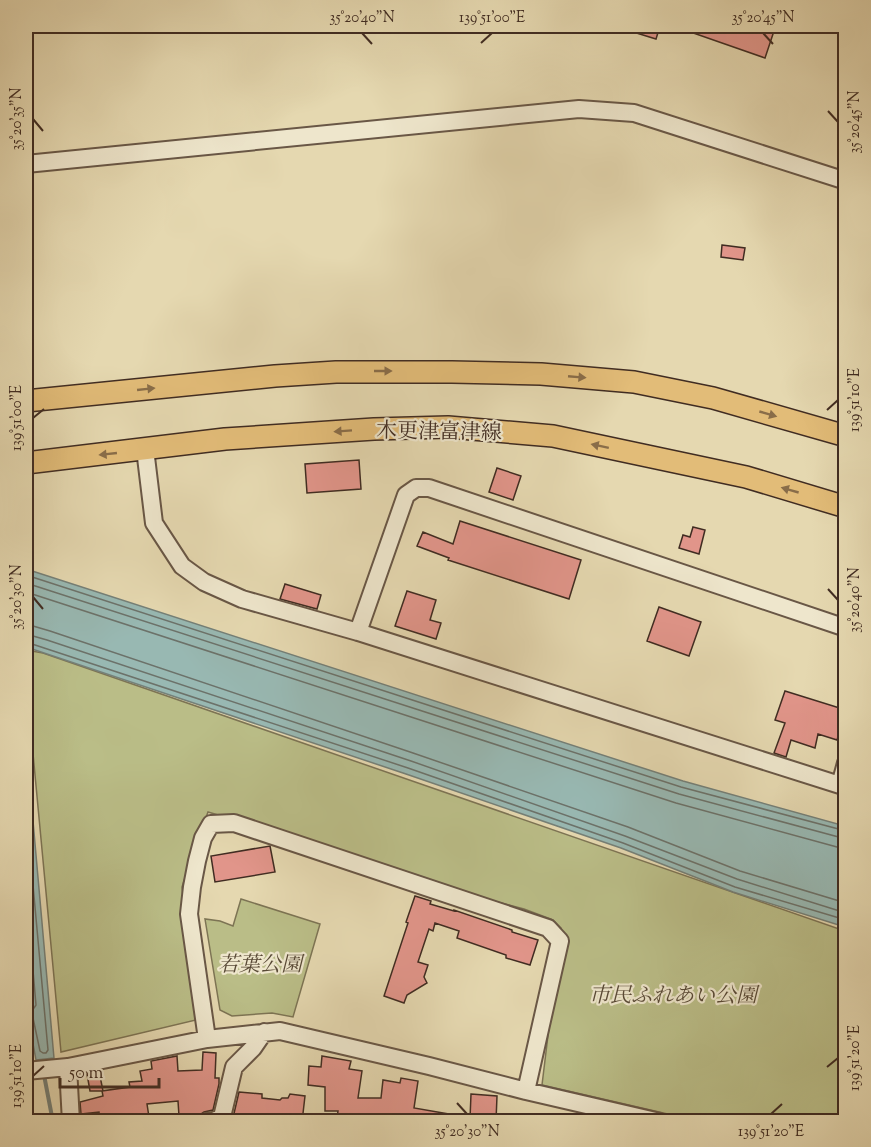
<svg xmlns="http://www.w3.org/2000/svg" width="871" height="1147" font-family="'Sorts Mill Goudy','Noto Serif JP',serif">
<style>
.green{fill:#babd87;stroke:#7d7454;stroke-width:1.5}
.water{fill:#98b8b2;stroke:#758078;stroke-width:1.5}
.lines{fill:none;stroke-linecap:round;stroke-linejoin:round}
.shore{stroke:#6c726a;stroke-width:1.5}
.stream{stroke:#758078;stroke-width:4}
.building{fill:#e1958a;stroke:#402c22;stroke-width:1.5}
.minor-casing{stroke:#695746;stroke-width:20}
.major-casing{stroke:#402c22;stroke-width:24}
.minor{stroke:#eee6cc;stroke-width:16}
.major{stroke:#e2bc78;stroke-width:21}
.oneway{fill:#896d49}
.ticks{fill:none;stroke:#402c22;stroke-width:2}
.labels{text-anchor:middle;stroke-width:4.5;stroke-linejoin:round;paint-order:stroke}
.street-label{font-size:21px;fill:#402c22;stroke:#eee6cc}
.park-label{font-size:21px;font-style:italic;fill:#584936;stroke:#eee6cc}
.neatline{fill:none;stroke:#402c22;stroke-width:2}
.ticks-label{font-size:15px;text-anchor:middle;fill:#402c22}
</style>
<rect width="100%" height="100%" fill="#e5d8b0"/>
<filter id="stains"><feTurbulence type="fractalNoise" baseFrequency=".00333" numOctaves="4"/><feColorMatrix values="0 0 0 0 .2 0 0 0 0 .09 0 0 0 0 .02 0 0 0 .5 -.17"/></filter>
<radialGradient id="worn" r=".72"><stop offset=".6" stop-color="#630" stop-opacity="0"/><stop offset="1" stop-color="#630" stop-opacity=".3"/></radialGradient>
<path class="green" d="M 26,650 L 43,653 L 845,931 L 845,1121 L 698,1121 L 542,1085 L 561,928 L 553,920 L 524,909 L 474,896 L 383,865 L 208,812 L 191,859 L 182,887 L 196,1020 L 61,1052 L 26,679 Z
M 241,899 L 320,924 L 293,1017 L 272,1013 L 232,1016 L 220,1010 L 205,919 L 220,921 L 233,926 Z"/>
<path class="water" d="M 26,569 L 683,781 L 845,826 L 845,927 L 733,892 L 621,848 L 406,774 L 26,647 Z
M 26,742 L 54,1058 L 36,1060 L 26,1006 Z"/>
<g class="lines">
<path class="shore" d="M 26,575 L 681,787 L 846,831
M 26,583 L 679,794 L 846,839
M 26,592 L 676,803 L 837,847 L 846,848
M 26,625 L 33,626 L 50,631 L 413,753 L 628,827 L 740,871 L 846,903
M 26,634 L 47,640 L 411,761 L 625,836 L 737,879 L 846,913
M 26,642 L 408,768 L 623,843 L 735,887 L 846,920
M 26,808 L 48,1050 L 46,1053 L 43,1053 L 40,1051 L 33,1018 L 30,1015 L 26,1014
M 26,890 L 36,1005 L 34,1008 L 26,1007"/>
<path class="stream" d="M 44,1075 L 53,1122"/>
</g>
<path class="building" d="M 620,26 L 660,26 L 656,39 L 620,28 Z
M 676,26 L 759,26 L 774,31 L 765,58 L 676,27 Z
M 722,245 L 745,248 L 743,260 L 721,257 Z
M 359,460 L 361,489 L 307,493 L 305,464 Z
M 497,468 L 521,476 L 513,500 L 489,492 Z
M 460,521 L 581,560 L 569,599 L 448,560 L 449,558 L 417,546 L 423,532 L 453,544 Z
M 693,527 L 705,530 L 699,554 L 679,548 L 683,535 L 690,537 Z
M 285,584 L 321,595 L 317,609 L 280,599 Z
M 407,591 L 436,600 L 430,620 L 441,623 L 436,639 L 395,626 Z
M 659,607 L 701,622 L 689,656 L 647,641 Z
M 785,691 L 846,710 L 837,740 L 818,734 L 815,748 L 791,740 L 786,757 L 774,753 L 785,723 L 775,720 Z
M 270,846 L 275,872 L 215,882 L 211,856 Z
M 415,896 L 431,901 L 430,904 L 454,911 L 454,910 L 512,930 L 512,932 L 538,940 L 530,965 L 506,958 L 506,955 L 457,938 L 459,931 L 435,923 L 433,931 L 429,929 L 418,962 L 428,965 L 424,977 L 427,983 L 407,995 L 404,1003 L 384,996 L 408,923 L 406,922 Z
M 203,1052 L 216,1053 L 215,1078 L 219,1078 L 219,1084 L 213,1110 L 204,1112 L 198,1116 L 179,1116 L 178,1101 L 147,1104 L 149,1117 L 129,1120 L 129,1122 L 100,1122 L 99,1112 L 81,1114 L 80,1102 L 103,1096 L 102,1091 L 130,1087 L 129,1082 L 142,1081 L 140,1071 L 152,1069 L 151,1061 L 177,1056 L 178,1071 L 202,1070 Z
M 322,1056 L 351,1061 L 349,1069 L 362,1071 L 358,1098 L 381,1098 L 383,1080 L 400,1083 L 401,1078 L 418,1081 L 414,1108 L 460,1116 L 460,1122 L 426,1122 L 390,1115 L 390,1122 L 378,1122 L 379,1119 L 337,1118 L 338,1111 L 325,1111 L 325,1087 L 308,1085 L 309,1066 L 321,1067 Z
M 99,1071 L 103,1091 L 90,1091 L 87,1074 Z
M 239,1092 L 262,1094 L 262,1098 L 280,1100 L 282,1098 L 288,1098 L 290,1094 L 305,1096 L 302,1122 L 282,1122 L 261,1119 L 261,1122 L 232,1122 Z
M 471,1094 L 497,1096 L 496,1121 L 470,1119 Z"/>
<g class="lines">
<g class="minor-casing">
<path id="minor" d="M 26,164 L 579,109 L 634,113 L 846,181
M 145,449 L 154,523 L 182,566 L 204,582 L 242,599 L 358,632 L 846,787
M 358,632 L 406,495 L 416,488 L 429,488 L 846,628
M 840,785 L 846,763
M 207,1039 L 189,914 L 192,887 L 197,861 L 203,838 L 211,824 L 234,823 L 548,928 L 560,941 L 526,1091
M 68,1067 L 71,1122
M 26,1071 L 68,1067 L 207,1039 L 280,1031 L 429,1066 L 526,1091 L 660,1122
M 206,1122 L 214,1121 L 222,1117 L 234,1067 L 253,1048 L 264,1032"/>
</g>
<g class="major-casing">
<path id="major" d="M 26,401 L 275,376 L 336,372 L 452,372 L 541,374 L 634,382 L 713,398 L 846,436
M 26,463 L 225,439 L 374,429 L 448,427 L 553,436 L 746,477 L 846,507"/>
</g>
<use href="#minor" class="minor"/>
<use href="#major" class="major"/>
</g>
<defs><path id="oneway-solid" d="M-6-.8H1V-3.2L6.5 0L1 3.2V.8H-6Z" transform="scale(1.5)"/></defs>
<g class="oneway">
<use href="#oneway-solid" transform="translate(383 371)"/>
<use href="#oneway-solid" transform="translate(577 377) rotate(5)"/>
<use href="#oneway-solid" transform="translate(146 389) rotate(-6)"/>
<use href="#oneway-solid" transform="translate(768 414) rotate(16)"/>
<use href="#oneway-solid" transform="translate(343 431) rotate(176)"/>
<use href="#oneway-solid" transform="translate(600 446) rotate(-168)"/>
<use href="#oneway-solid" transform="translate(108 454) rotate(174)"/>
<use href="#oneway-solid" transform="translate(790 490) rotate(-164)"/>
</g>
<path class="ticks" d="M 362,33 L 372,44M 763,33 L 773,44M 481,43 L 492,33M 828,111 L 838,122M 33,119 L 43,131M 827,410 L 838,400M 33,418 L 44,409M 828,589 L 838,600M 33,597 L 43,609M 827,1067 L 838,1058M 33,1076 L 44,1066M 457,1103 L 467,1114M 771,1114 L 782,1104"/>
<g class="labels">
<g class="street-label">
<text transform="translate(439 431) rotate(1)" y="7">木更津富津線</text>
</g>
<g class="park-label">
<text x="260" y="971">若葉公園</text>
<text x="673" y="1002">市民ふれあい公園</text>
</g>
</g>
<rect width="871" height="1147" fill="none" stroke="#e5d8b0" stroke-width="66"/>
<path d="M60 1078v9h99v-9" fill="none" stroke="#402c22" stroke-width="3"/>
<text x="69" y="1078" font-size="18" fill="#402c22" stroke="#eee6cc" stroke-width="4.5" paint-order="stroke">50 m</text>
<rect x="33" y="33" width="805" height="1081" class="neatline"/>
<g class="ticks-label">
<text x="362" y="22">35°20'40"N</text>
<text x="492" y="22">139°51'00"E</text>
<text x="763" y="22">35°20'45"N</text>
<text transform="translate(16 119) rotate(-90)" y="5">35°20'35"N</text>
<text transform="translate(854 122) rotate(-90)" y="5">35°20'45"N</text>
<text transform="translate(854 400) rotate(-90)" y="5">139°51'10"E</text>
<text transform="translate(16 418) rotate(-90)" y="5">139°51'00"E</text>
<text transform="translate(16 597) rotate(-90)" y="5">35°20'30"N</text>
<text transform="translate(854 600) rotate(-90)" y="5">35°20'40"N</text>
<text transform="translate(854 1058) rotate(-90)" y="5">139°51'20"E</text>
<text transform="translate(16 1076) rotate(-90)" y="5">139°51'10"E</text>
<text x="467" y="1136">35°20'30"N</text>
<text x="771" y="1136">139°51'20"E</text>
</g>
<rect width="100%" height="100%" filter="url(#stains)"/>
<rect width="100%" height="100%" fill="url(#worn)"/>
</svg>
